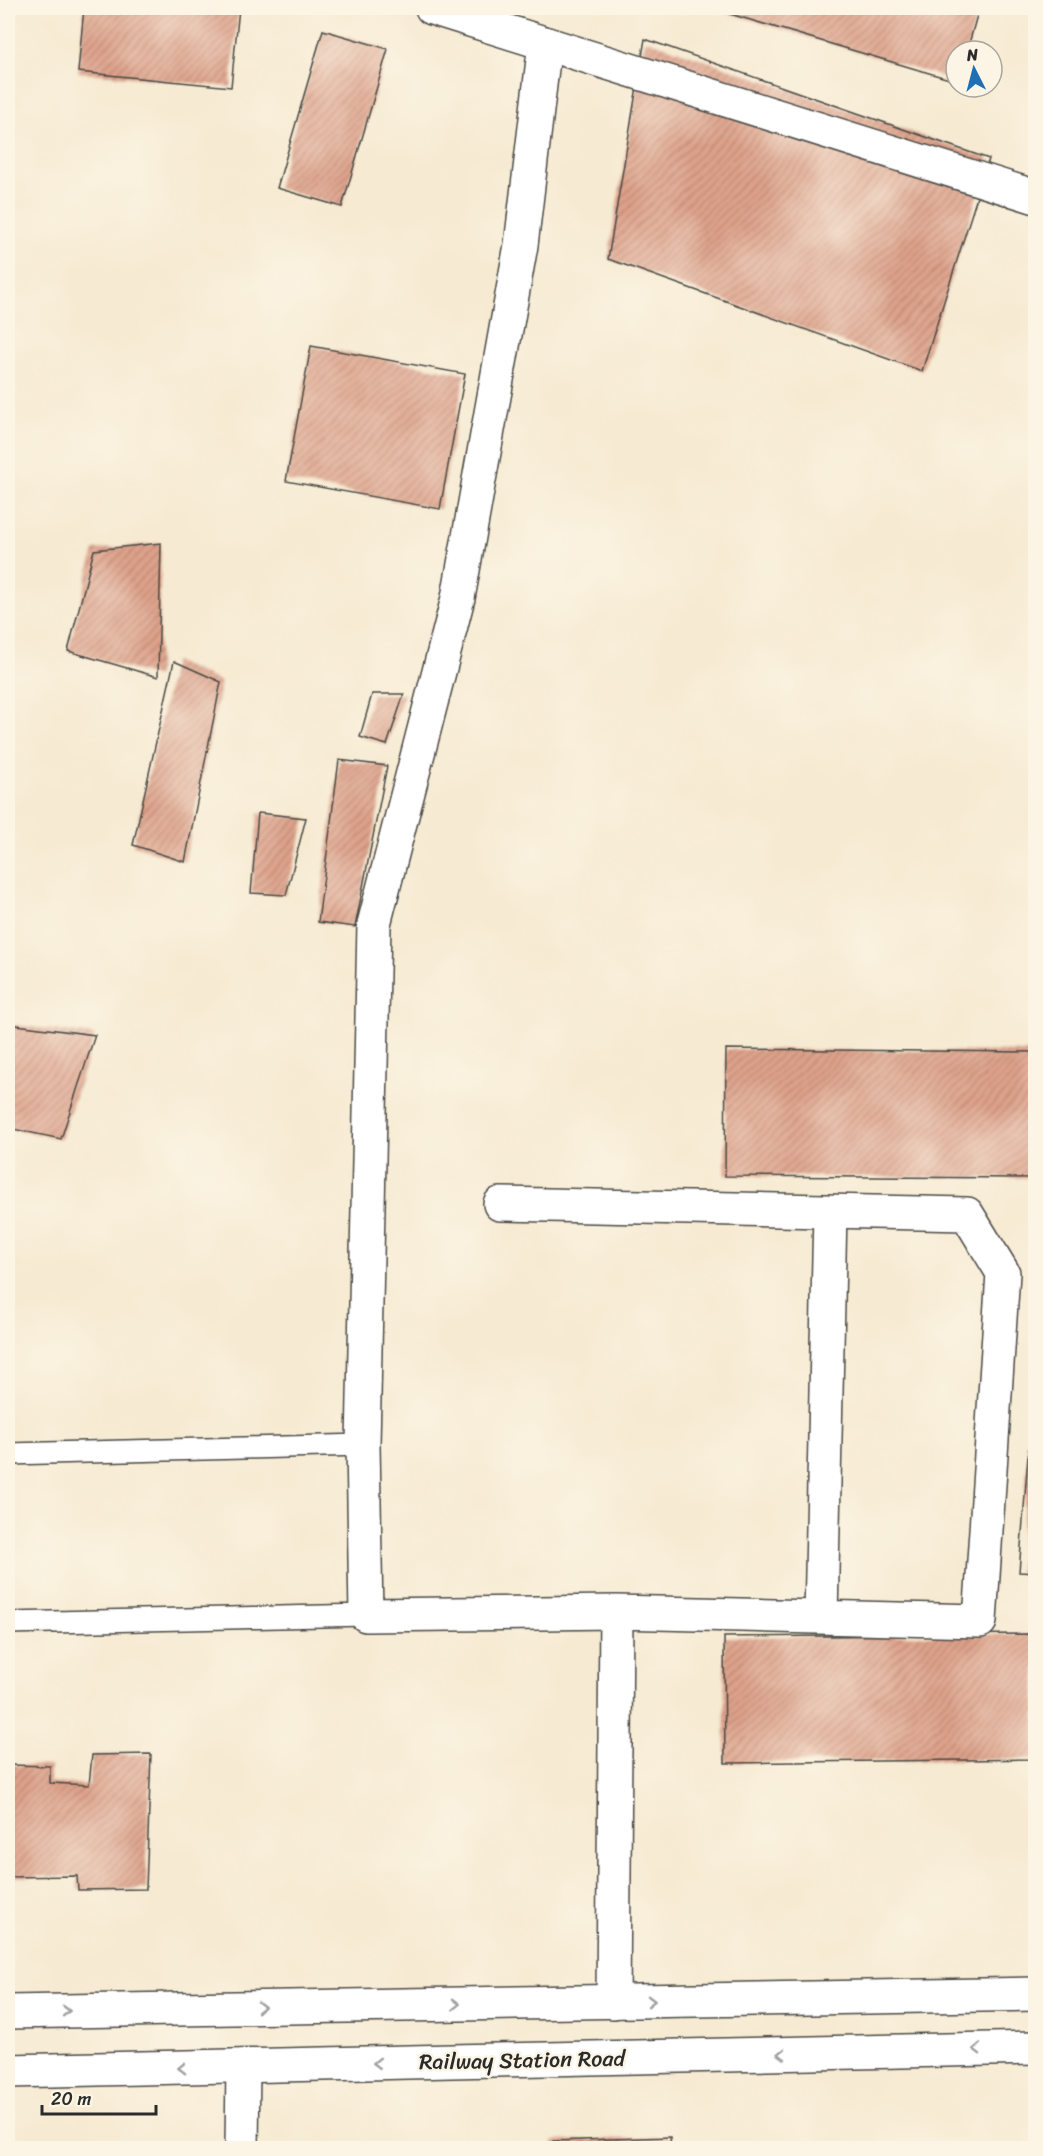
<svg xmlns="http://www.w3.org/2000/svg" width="1043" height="2156" font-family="Sriracha,sans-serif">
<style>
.building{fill:url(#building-hatch)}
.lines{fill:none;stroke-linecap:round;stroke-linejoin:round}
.service-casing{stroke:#494844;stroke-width:24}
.minor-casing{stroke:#494844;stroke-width:36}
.tertiary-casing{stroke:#494844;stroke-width:36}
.service{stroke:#fff;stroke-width:21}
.minor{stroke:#fff;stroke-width:33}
.tertiary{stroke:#fff;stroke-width:33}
.oneway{stroke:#a0a0a0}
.labels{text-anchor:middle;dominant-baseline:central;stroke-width:5;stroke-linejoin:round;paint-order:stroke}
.street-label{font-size:22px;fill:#2b2b2b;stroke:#fcf5e5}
</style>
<defs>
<pattern id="building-hatch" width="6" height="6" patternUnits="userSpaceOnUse" patternTransform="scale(1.5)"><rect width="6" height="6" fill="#dfa38b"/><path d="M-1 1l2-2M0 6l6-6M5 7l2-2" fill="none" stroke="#b58572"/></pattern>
</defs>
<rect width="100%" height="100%" fill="#fcf5e5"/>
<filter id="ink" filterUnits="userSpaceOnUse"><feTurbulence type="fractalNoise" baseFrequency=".0167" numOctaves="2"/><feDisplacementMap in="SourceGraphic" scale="12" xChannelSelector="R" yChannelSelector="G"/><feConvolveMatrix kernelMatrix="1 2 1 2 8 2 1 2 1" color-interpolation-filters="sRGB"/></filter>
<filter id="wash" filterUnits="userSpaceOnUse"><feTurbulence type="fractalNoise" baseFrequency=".008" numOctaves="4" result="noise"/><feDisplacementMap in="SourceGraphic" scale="24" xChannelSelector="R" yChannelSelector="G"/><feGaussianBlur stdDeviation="1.35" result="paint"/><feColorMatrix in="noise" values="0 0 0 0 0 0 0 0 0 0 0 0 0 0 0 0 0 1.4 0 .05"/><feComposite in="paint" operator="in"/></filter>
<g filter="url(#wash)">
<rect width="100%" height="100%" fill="#f6ead2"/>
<g id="blocks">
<!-- building -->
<path class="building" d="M 84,8 L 239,8 L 231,87 L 78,72 Z
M 710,8 L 979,8 L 967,51 L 956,51 L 956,81 Z
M 323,30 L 388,49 L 342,207 L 277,188 Z
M 645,39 L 989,159 L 922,371 L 608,259 Z
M 311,346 L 465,374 L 440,509 L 286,481 Z
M 161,543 L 158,677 L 68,651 L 94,550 Z
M 174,661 L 221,682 L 185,862 L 133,845 Z
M 372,694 L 404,694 L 387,745 L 360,737 Z
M 339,760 L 387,766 L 355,927 L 318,922 Z
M 258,813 L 306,818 L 286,895 L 251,893 Z
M 8,1024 L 95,1035 L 61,1139 L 8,1128 Z
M 726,1049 L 1036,1052 L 1036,1178 L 725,1176 Z
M 1034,1379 L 1036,1379 L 1036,1573 L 1019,1572 Z
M 1036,1634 L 1036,1759 L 725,1763 L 724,1637 Z
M 151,1754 L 146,1889 L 78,1890 L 77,1876 L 8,1877 L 8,1765 L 50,1766 L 50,1783 L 89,1785 L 92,1755 Z
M 670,2137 L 671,2148 L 553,2148 L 553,2141 Z"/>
</g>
</g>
<g filter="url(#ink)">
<use href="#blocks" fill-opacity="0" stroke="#494844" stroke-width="1.5"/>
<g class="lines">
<defs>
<path id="service" d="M 8,1454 L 363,1445
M 8,1623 L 366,1615"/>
<path id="minor" d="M 432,8 L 1036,197
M 500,1204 L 967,1214 L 1003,1273 L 980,1621 L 616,1612 L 366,1615 L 363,1445 L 374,924 L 458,598 L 521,245 L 545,43
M 821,1617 L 830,1212
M 613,2002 L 616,1612
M 242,2148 L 243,2066"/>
<path id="tertiary" d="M 8,2012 L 1036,1994
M 8,2071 L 1036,2048"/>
</defs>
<!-- service casing -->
<use href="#service" class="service-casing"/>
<!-- minor casing -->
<use href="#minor" class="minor-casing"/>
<!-- tertiary casing -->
<use href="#tertiary" class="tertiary-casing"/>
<!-- service -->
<use href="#service" class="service"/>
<!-- minor -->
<use href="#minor" class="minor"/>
<!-- tertiary -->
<use href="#tertiary" class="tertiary"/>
</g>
<!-- one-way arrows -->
<defs><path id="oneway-chevron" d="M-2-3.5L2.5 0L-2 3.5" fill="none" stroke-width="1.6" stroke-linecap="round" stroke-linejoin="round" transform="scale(1.5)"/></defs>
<g class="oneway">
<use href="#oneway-chevron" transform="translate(651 2001) rotate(-1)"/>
<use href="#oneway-chevron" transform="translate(456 2004) rotate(-1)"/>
<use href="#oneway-chevron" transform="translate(261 2007) rotate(-1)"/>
<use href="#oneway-chevron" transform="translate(66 2011) rotate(-1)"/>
<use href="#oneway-chevron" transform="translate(977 2049) rotate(179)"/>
<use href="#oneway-chevron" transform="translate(782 2054) rotate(179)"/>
<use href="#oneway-chevron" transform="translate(377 2063) rotate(179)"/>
<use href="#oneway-chevron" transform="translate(182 2068) rotate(179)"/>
</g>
</g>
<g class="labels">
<!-- street labels -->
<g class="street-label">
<text transform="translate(522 2060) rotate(-1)">Railway Station Road</text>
</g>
</g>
<!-- margin -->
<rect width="1043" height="2156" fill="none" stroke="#fcf5e5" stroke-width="30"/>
<!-- north arrow -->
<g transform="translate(974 69) rotate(354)"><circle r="28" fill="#fcf5e5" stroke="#a8a49b" stroke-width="1.5"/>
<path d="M0-4.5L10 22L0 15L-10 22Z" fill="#1f6fb2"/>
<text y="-9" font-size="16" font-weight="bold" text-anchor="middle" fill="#2b2b2b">N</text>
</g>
<!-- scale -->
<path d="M42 2105v9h114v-9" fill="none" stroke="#2b2b2b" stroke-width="3"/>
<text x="51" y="2105" font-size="18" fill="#2b2b2b" stroke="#fcf5e5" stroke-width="4.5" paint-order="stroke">20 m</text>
</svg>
